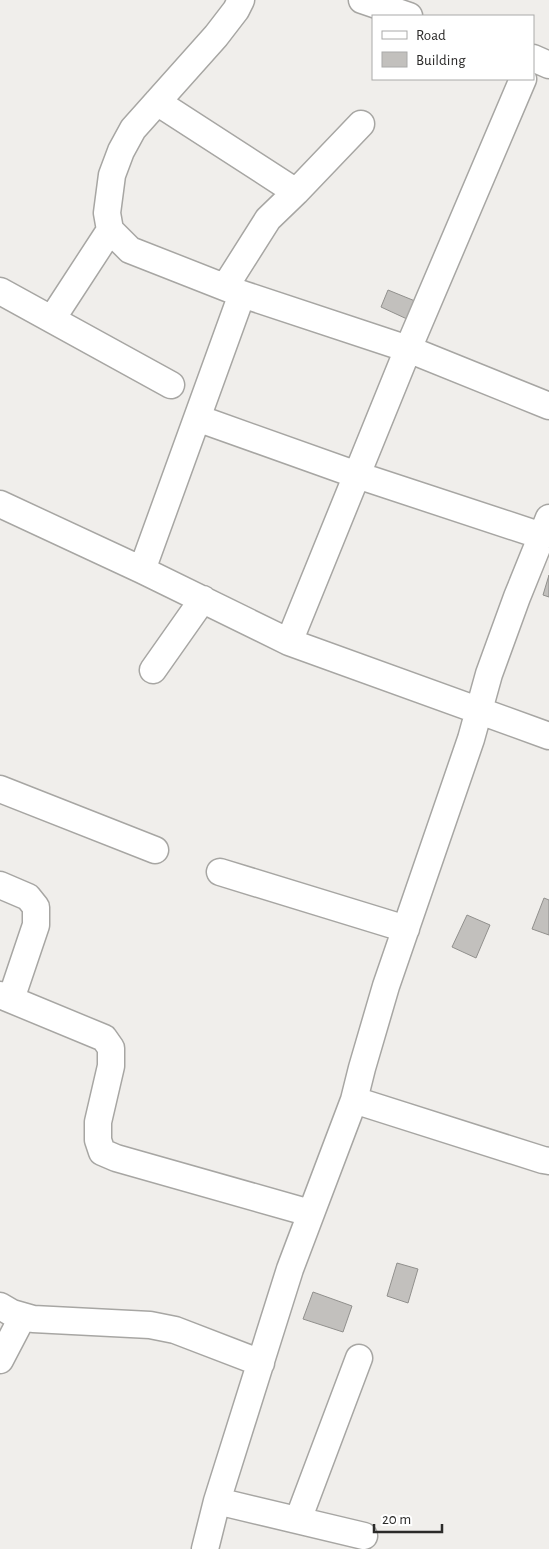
<svg xmlns="http://www.w3.org/2000/svg" width="549" height="1549" font-family="'Alegreya Sans',sans-serif">
<style>
.building{fill:#c2c0bd;stroke:#91908d}
.lines{fill:none;stroke-linecap:round;stroke-linejoin:round}
.minor-casing{stroke:#a7a6a3;stroke-width:29}
.minor{stroke:#fff;stroke-width:26}
</style>
<rect width="100%" height="100%" fill="#f0eeeb"/>
<!-- building -->
<path class="building" d="M 388,290 L 415,301 L 407,319 L 381,307 Z
M 549,575 L 549,597 L 543,595 Z
M 544,898 L 549,900 L 549,935 L 532,929 Z
M 467,915 L 490,925 L 476,958 L 452,947 Z
M 397,1263 L 418,1269 L 408,1303 L 387,1296 Z
M 313,1292 L 352,1306 L 343,1332 L 303,1319 Z"/>
<g class="lines">
<defs>
<path id="minor" d="M 241,0 L 236,10 L 216,36 L 133,129 L 121,151 L 112,175 L 107,213 L 110,230 L 130,250 L 242,294 L 408,349 L 549,406
M 362,0 L 409,16
M 533,58 L 549,65
M 157,102 L 296,192
M 225,287 L 268,219 L 296,192 L 361,124
M 0,291 L 171,385
M 52,319 L 110,230
M 197,418 L 357,475 L 542,536
M 0,504 L 142,570 L 289,642 L 549,736
M 142,570 L 242,294
M 289,642 L 408,349 L 523,79
M 153,670 L 203,599
M 0,789 L 155,850
M 220,872 L 406,929
M 0,885 L 28,897 L 36,907 L 36,925 L 11,999
M 0,995 L 104,1038 L 111,1048 L 111,1066 L 98,1122 L 98,1140 L 102,1152 L 116,1158 L 310,1213
M 354,1100 L 543,1160 L 549,1161
M 0,1306 L 12,1313 L 33,1319 L 150,1325 L 175,1330 L 261,1363
M 0,1360 L 23,1316
M 217,1501 L 364,1536
M 298,1520 L 359,1358
M 205,1549 L 217,1501 L 290,1269 L 354,1100 L 362,1068 L 386,986 L 471,739 L 489,674 L 517,597 L 549,518"/>
</defs>
<!-- minor casing -->
<use href="#minor" class="minor-casing"/>
<!-- minor -->
<use href="#minor" class="minor"/>
</g>
<!-- legend -->
<rect x="372" y="15" width="162" height="65" fill="#ffffff" stroke="#aaaaa9"/>
<rect x="382" y="31" width="25" height="8" fill="#ffffff" stroke="#aaaaa9"/>
<text x="416" y="40" font-size="15" fill="#2b2a29">Road</text>
<rect x="382" y="52" width="25" height="15" fill="#c2c0bd" stroke="#aaaaa9"/>
<text x="416" y="65" font-size="15" fill="#2b2a29">Building</text>
<!-- scale -->
<path d="M374 1524v8h68v-8" fill="none" stroke="#2b2a29" stroke-width="2.5"/>
<text x="382" y="1524" font-size="15" fill="#2b2a29" stroke="#ffffff" stroke-width="4" paint-order="stroke">20 m</text>
</svg>
